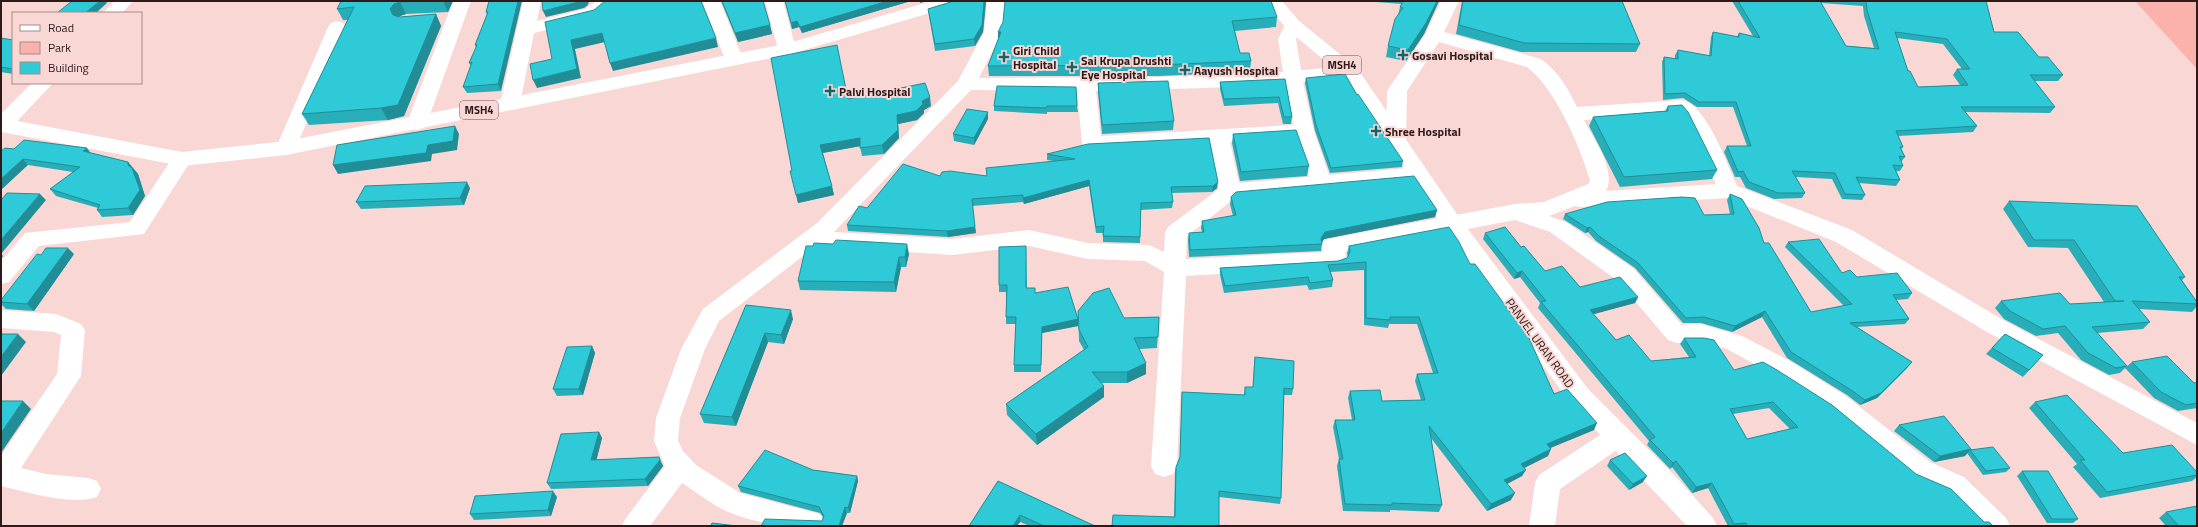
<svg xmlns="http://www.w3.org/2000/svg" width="2198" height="527" font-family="'Titillium Web',sans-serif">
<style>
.green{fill:#fbb1ac}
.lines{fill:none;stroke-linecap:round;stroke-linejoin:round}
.minor{fill:#fff;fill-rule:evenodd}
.major{fill:#fff;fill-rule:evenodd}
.wall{fill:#28aeb9;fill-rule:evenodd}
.shaded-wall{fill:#218d96}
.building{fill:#2fcad7;stroke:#218d96;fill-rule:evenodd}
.poi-dot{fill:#14636a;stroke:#f9d7d4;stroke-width:1.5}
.labels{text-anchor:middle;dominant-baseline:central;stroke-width:4;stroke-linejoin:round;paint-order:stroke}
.shield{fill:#f9d7d4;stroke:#6a5351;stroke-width:1}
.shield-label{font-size:11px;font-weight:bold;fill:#2d1a19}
.poi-label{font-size:12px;font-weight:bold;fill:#2d1a19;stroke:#f9d7d4;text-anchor:start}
.street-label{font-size:12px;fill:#2d1a19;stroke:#f9d7d4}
</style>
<rect width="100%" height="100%" fill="#f9d7d4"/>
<!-- green -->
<path class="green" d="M 2135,1 L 2197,1 L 2197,69 Z"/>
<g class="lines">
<!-- minor -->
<path class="minor" d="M 114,1 L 133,1 L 122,13 L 103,13 Z
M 453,1 L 471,1 L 427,123 L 424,128 L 417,130 L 410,128 L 407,123 Z
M 523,1 L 541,1 L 537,21 L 585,9 L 596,1 L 617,1 L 597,17 L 534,33 L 520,104 L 517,109 L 510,110 L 503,109 L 500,104 Z
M 702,1 L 720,1 L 743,59 L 741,63 L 734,65 L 727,63 L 725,59 Z
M 765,1 L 783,1 L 796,49 L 794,53 L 787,55 L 780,53 L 778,49 Z
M 987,1 L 1005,1 L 1002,32 L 979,78 L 1158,77 L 1283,72 L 1278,39 L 1287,21 L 1293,19 L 1299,21 L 1302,25 L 1296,39 L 1301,70 L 1350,66 L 1357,68 L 1359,72 L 1357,76 L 1350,78 L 1303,82 L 1314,131 L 1329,175 L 1419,167 L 1426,169 L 1429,174 L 1426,179 L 1419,181 L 1235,198 L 1187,236 L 1186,259 L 1323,252 L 1321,246 L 1324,240 L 1332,238 L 1515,204 L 1544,202 L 1588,184 L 1590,181 C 1581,148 1555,88 1527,67 L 1439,42 L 1407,91 L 1406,143 L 1403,148 L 1396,150 L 1389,148 L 1386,143 L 1387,91 L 1425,35 L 1441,1 L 1459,1 L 1444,32 L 1541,59 C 1558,71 1568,88 1577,107 L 1683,100 C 1707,106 1727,164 1737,186 L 1852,230 L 2003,320 L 2197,423 L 2197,445 L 1987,332 L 1836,242 L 1727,198 L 1580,207 L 1575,206 L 1549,216 L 1566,222 L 1634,269 L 1682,325 L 1701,324 L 1742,336 L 1790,361 L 1846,396 L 1930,462 L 1964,477 L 2006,518 L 2010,526 L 1979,526 L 1946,493 L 1912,478 L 1828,410 L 1774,375 L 1727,349 L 1701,342 L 1676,343 L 1668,340 L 1618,281 L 1550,232 L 1515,220 L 1345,252 L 1347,259 L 1344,265 L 1336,267 L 1186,276 L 1177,466 L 1173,474 L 1164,477 L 1155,474 L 1151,466 L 1164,272 L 1145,261 L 1088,259 L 1029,246 L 952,255 L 816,246 L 719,321 L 705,349 L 680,418 L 678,441 L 683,451 L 696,465 L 740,493 L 820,514 L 824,522 L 822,526 C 790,526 756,525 726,511 C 711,504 696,492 682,483 L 650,526 L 622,526 L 626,518 L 665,466 L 654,441 L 656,418 L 681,349 L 703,309 L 817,223 L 958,81 L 984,32 ZM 1285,84 L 1293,125 L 1101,136 L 1096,91 L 1206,88 ZM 971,90 L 1077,91 L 1082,143 L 1085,148 L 1092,150 L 1210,143 L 1219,189 L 1168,227 L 1165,233 L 1164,252 L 1149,245 L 1088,243 L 1029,230 L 952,239 L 834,232 ZM 1678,113 L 1688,125 L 1716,184 L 1606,191 C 1617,171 1593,138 1584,120 ZM 1296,138 L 1309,177 L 1239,183 L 1230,142 Z
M 337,21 L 343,23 L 346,27 L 296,148 L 293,153 L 286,155 L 279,153 L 276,148 L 328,27 L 331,23 Z
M 32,83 L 53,83 L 9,130 L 1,131 L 1,114 Z
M 182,152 L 189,154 L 192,159 L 144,234 L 39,246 L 9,282 L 1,284 L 1,261 L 25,233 L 130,222 L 175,154 Z
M 1,310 L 56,314 L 81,324 L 85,330 L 81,376 L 21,468 L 46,474 L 88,478 L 97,481 L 101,489 L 97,497 C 72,506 27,492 1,486 L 1,456 L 57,374 L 61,335 L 54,332 L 1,328 Z
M 1618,426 L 1627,429 L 1630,436 L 1627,443 L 1560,489 L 1555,526 L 1529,526 L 1535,483 L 1539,475 L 1609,429 Z"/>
<!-- major -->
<path class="major" d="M 932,1 L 960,1 L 957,5 L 787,55 L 286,155 L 182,166 L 1,132 L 1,118 L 182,152 L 286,141 L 785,44 Z
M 1263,1 L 1282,1 L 1299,21 L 1357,68 L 1461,220 L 1588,389 L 1677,478 L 1713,518 L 1717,526 L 1687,526 L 1570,403 L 1445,230 L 1343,76 L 1287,29 Z"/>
</g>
<!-- wall -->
<path class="wall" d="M 341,1 L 453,1 L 448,12 L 406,14 L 400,16 L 399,17 L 400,17 L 436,14 L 441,26 L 404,116 L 388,120 L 309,125 L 302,114 L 348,20 L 343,20 L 337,9 Z
M 489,1 L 501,91 L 467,93 L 463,87 L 471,66 L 469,63 L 476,48 L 475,45 L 487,15 L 486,12 Z
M 721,1 L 763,1 L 772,34 L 738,42 Z
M 785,1 L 911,1 L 802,33 L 799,27 L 792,29 Z
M 954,1 L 986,1 L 983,32 L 975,46 L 935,51 L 928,9 Z
M 1376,1 L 1439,1 L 1424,34 L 1406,61 L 1386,57 L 1388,46 L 1398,15 L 1400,7 L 1402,4 L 1376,2 Z
M 1462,1 L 1622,1 L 1640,44 L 1636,52 L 1521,52 L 1456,34 Z
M 1732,1 L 1986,1 L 1994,32 L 2039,57 L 2063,75 L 2058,81 L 2035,81 L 2055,107 L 2050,113 L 1965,112 L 1977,126 L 1973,132 L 1898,136 L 1903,147 L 1901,149 L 1905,157 L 1901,162 L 1903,166 L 1900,171 L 1896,171 L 1900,180 L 1896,186 L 1859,183 L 1865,195 L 1862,200 L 1842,199 L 1832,179 L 1796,177 L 1805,193 L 1802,198 L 1774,199 L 1746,188 L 1740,177 L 1735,177 L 1724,152 L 1727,146 L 1747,146 L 1733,107 L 1697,107 L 1683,98 L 1663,100 L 1662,62 L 1664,57 L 1675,59 L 1675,55 L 1678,50 L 1709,56 L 1711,37 L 1713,32 L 1737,37 L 1739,33 L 1753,36 ZM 1821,3 L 1863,6 L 1864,16 L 1874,48 L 1846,46 ZM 1897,38 L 1943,44 L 1962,69 L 1957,69 L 1953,75 L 1960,85 L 1918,87 L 1908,71 Z
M 1277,17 L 1276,27 L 1235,31 L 1240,53 L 1251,61 L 1250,72 L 1158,76 L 989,76 L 988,66 L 998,39 L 998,32 Z
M 1,38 L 13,40 L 13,74 L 1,72 Z
M 1306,78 L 1357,95 L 1403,161 L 1402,167 L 1330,173 L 1315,131 L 1305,83 Z
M 1285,79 L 1292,117 L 1291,124 L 1283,124 L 1278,103 L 1224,106 L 1220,89 L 1220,82 Z
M 1098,83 L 1174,121 L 1173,130 L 1102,134 L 1098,92 Z
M 848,99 L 931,106 L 924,110 L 924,113 L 917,120 L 898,124 L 899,138 L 884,154 L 862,156 L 860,146 L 823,153 L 834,195 L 798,203 L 792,171 Z
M 994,106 L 1077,106 L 1078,112 L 1047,112 L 1047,114 L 994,111 Z
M 1668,106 L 1717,170 L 1712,179 L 1620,187 L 1589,126 L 1593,117 L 1665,111 Z
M 988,119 L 974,145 L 954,141 L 953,134 Z
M 1233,134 L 1309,166 L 1307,176 L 1240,181 L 1232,143 Z
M 1209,138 L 1217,188 L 1212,192 L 1171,193 L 1173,202 L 1172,208 L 1141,210 L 1140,243 L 1103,242 L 1103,233 L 1096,233 L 1089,186 L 1024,204 L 1023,202 L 972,206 L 976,233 L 948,237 L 848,231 L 847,225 L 867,208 L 987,176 L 1054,161 L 1047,160 L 1047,154 Z
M 5,148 L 14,149 L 91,153 L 128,162 L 138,174 L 145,196 L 133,215 L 102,217 L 97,210 L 98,208 L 56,196 L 50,189 L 73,172 L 28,165 Z
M 470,188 L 464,205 L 361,209 L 356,202 Z
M 1730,194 L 1811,312 L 1844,306 L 1785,247 L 1788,242 L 1842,273 L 1912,293 L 1908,299 L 1896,300 L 1909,319 L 1905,324 L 1857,327 L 1912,362 L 1907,368 L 1877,398 L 1860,405 L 1847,395 L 1787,358 L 1762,317 L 1732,332 L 1701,323 L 1683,323 L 1635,268 L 1596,241 L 1588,232 L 1585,233 L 1563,219 L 1565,214 L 1704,215 L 1730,214 L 1727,200 Z
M 1231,197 L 1437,210 L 1435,217 L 1324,239 L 1322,242 L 1322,244 L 1321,251 L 1189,257 L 1188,240 L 1189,233 L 1202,232 L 1201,228 L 1202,221 L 1233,216 L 1230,204 Z
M 2009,201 L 2185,277 L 2182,280 L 2197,302 L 2197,306 L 2192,312 L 2139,309 L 2150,322 L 2143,329 L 2097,333 L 2127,366 L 2120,373 L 2109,375 L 2081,360 L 2058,333 L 2036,336 L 2004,319 L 1995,308 L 2001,301 L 2070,304 L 2104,302 L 2068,248 L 2028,247 L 2003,209 Z
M 1485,233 L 1521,247 L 1545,271 L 1580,287 L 1638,297 L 1635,303 L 1593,314 L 1616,340 L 1651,361 L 1689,357 L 1680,344 L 1684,338 L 1734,370 L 1916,474 L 1984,522 L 1993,526 L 1728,526 L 1708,488 L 1692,493 L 1672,467 L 1670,469 L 1647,445 L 1649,441 L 1538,308 L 1540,303 L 1520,277 L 1514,279 L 1483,239 ZM 1769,408 L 1790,429 L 1747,439 L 1733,414 Z
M 1026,246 L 1027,288 L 1035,293 L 1078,326 L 1042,333 L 1041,372 L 1014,372 L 1014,365 L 1016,324 L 1006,324 L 1006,292 L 999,292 L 999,285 Z
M 1349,246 L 1470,264 L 1554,394 L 1594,430 L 1550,448 L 1548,456 L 1524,468 L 1522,476 L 1507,484 L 1511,500 L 1487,511 L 1431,438 L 1442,505 L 1439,512 L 1390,510 L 1390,512 L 1343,511 L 1337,466 L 1339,459 L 1333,427 L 1335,420 L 1352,420 L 1348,398 L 1350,391 L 1382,401 L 1421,400 L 1415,381 L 1417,374 L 1433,373 L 1417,324 L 1389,324 L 1388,328 L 1364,325 L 1364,270 L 1330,272 L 1333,280 L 1332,287 L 1309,290 L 1307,285 L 1224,293 L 1220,275 L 1220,268 L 1338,261 L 1347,258 L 1348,257 L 1347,253 Z
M 74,254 L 34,311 L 6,309 L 1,304 L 1,300 Z
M 909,254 L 906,267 L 901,267 L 896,292 L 800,290 L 798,281 Z
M 746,305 L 793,319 L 784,344 L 768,342 L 736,426 L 704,423 L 700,414 Z
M 1078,311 L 1124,318 L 1159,317 L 1157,348 L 1139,349 L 1146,374 L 1127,383 L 1102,383 L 1104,397 L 1037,445 L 1007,415 L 1006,404 L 1084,350 L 1079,341 Z
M 2005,334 L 2043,355 L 2023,377 L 1986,354 Z
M 592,346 L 595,353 L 583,395 L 557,396 L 553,389 Z
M 1255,357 L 1293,389 L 1292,395 L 1284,395 L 1281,498 L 1280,504 L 1219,497 L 1174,517 L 1175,473 L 1176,467 L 1180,458 L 1182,392 L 1244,395 L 1245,387 L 1253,387 L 1254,364 Z
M 2132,362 L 2194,383 L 2197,382 L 2197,408 L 2178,411 L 2154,398 L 2125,368 Z
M 2035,402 L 2123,453 L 2197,472 L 2197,477 L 2192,481 L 2100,498 L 2073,467 L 2077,464 L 2029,408 Z
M 1899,425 L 1971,449 L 2010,468 L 2006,472 L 1983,475 L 1967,453 L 1965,456 L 1934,462 L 1894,431 Z
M 599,432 L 602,438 L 596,460 L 659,457 L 663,466 L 648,486 L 551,489 L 547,483 Z
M 1610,460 L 1643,482 L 1629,490 L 1607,466 Z
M 813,470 L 857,476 L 858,481 L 850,513 L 847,513 L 842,526 L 761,526 L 822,521 L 823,517 L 820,513 L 741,492 L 738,486 Z
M 2022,471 L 2078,519 L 2073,523 L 2047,523 L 2017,476 Z
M 998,481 L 1095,526 L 1030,526 L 1020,522 L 1017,526 L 969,526 Z
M 557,497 L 551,516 L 474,520 L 470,514 Z
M 2166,512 L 2197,526 L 2166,526 L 2159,518 Z"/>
<!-- shaded-wall -->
<path class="shaded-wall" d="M 100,1 L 106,1 L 107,3 L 96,13 L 85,13 Z
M 443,1 L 453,1 L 448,12 Z
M 518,1 L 522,1 L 501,91 L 498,84 Z
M 582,1 L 589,1 L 588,5 L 584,8 L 546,17 L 543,11 Z
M 888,1 L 911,1 L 802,33 L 800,27 Z
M 920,1 L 927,1 L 920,3 Z
M 984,1 L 986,1 L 983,32 L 975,46 L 974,39 Z
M 1437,1 L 1439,1 L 1424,34 L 1406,61 L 1408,50 Z
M 400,2 L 406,14 L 400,16 L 396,20 L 390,9 L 394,4 Z
M 436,14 L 441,26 L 404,116 L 388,120 L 381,108 Z
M 797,21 L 799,27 L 792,29 L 791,23 Z
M 770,25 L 772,34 L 738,42 L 735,33 Z
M 998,32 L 1001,32 L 998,43 Z
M 602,33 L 605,42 L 575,49 L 581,78 L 537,88 L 533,80 L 571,40 Z
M 716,38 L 718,47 L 613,71 L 610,63 Z
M 930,97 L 931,106 L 924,110 L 924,113 L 917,120 L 898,124 L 899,138 L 884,154 L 882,145 L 897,115 Z
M 988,112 L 988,119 L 974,145 L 974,138 Z
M 455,126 L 459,134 L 457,150 L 432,154 L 431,161 L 338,174 L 333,165 L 428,145 Z
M 860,138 L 861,146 L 822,153 L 820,145 Z
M 87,148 L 92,155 L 83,151 Z
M 23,159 L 28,165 L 1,190 L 1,179 Z
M 128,162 L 138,174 L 145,196 L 133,215 L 128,208 Z
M 1089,180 L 1089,186 L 1024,204 L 1023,198 Z
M 467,182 L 470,188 L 464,205 L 460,198 Z
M 1218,182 L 1217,188 L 1212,192 L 1213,186 Z
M 832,186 L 834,195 L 798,203 L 796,195 Z
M 40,194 L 46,200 L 1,254 L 1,240 Z
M 1437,210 L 1435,217 L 1324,239 L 1321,244 L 1321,238 L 1325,232 Z
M 975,227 L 976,233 L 948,237 L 947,231 Z
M 1590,227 L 1588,232 L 1585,233 L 1587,228 Z
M 907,244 L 909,254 L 906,267 L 905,257 Z
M 68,248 L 74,254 L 34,311 L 27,304 Z
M 1,254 L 3,256 L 1,259 Z
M 899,257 L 901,267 L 896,292 L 894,282 Z
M 1522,271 L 1520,277 L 1514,279 L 1517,273 Z
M 1638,297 L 1635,303 L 1587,316 L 1590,310 Z
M 791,310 L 793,319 L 784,344 L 781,335 Z
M 1765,311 L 1762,317 L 1732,332 L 1735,326 Z
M 1078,319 L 1078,326 L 1042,333 L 1041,372 L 1042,327 Z
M 765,333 L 768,342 L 736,426 L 732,417 Z
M 18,334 L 26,342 L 1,376 L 1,357 Z
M 592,346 L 595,353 L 583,395 L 579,389 Z
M 1912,362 L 1907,368 L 1877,398 L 1860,405 L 1865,400 Z
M 1146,363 L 1146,374 L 1127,383 L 1127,372 Z
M 1104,386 L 1104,397 L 1037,445 L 1036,434 Z
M 23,401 L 31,409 L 1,453 L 1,433 Z
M 1597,423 L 1594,430 L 1543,451 L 1547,444 Z
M 599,432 L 602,438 L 595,466 L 591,460 Z
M 1551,449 L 1548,456 L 1518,471 L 1521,464 Z
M 1971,449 L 1965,456 L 1934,462 L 1940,456 Z
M 660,460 L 663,466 L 648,486 L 645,479 Z
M 1676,461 L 1672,467 L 1670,469 L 1673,463 Z
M 1526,470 L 1522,476 L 1501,487 L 1504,480 Z
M 857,476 L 858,481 L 850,513 L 848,508 Z
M 1647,476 L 1643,482 L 1629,490 L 1633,484 Z
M 1712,483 L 1708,488 L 1692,493 L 1696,487 Z
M 553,491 L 557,497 L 551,516 L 548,510 Z
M 1515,493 L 1511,500 L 1487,511 L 1491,504 Z
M 845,507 L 847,513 L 842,526 L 839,526 Z
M 1020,515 L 1020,522 L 1017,526 L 1013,526 Z"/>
<!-- building -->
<path class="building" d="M 72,1 L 100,1 L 85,13 L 81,12 L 80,13 L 57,13 Z
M 341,1 L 426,1 L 400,2 L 394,4 L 390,9 L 393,15 L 400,17 L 436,14 L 398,105 L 381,108 L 302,114 L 354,7 L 337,9 Z
M 489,1 L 518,1 L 498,84 L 463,87 L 472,62 L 469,63 L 477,45 L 475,45 L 488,12 L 486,12 Z
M 542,1 L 582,1 L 543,11 Z
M 605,1 L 701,1 L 716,38 L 610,63 L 602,33 L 571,40 L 577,69 L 533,80 L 530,64 L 552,59 L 545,22 L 594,10 Z
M 722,1 L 763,1 L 770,25 L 735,33 Z
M 785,1 L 888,1 L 800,27 L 797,21 L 791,23 Z
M 954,1 L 984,1 L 982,25 L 974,39 L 935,44 L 928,9 Z
M 1005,1 L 1271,1 L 1277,17 L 1232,21 L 1240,53 L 1249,53 L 1251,61 L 1158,65 L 988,66 L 1001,32 L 998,32 L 1003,22 Z
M 1403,1 L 1437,1 L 1426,23 L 1408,50 L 1388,46 L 1395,19 L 1403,8 L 1400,7 Z
M 1463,1 L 1622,1 L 1640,44 L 1524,43 L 1459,25 Z
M 1738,1 L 1820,1 L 1846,46 L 1879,49 L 1867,10 L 1866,1 L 1986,1 L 1994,32 L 2018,32 L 2039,57 L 2048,57 L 2063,75 L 2030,75 L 2055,107 L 1961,107 L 1977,126 L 1896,131 L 1903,147 L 1900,147 L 1905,157 L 1899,156 L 1903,166 L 1893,165 L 1900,180 L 1856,177 L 1865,195 L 1845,194 L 1835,173 L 1792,171 L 1805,193 L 1778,193 L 1749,182 L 1743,171 L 1738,172 L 1727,146 L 1751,146 L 1736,102 L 1699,102 L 1685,93 L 1665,94 L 1664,57 L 1678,59 L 1678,50 L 1711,56 L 1713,32 L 1739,37 L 1739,33 L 1760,38 ZM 1895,32 L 1947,39 L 1970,69 L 1957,69 L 1968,85 L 1918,87 L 1910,71 L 1908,71 Z
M 1,38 L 13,40 L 13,69 L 1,67 Z
M 837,45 L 848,99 L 925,83 L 930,97 L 922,101 L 923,104 L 916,111 L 897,115 L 898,130 L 882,145 L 860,148 L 860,138 L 820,145 L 832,186 L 796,195 L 790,171 L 792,171 L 771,58 Z
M 1345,74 L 1357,95 L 1358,94 L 1403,161 L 1331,168 L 1316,125 L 1306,78 Z
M 1285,79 L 1292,117 L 1284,117 L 1279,97 L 1224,99 L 1220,82 Z
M 1168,81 L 1174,121 L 1102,125 L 1098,83 Z
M 997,86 L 1076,87 L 1077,106 L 1047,106 L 1046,108 L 994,106 Z
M 1682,105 L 1688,112 L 1717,170 L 1624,177 L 1593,117 L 1668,111 L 1668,106 Z
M 967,109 L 988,112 L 974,138 L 953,134 Z
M 455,126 L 453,141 L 428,145 L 426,153 L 333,165 L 337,145 Z
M 1296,130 L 1309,166 L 1241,172 L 1233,134 Z
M 1209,138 L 1218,182 L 1213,186 L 1171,187 L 1173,202 L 1141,203 L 1140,237 L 1103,236 L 1104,226 L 1096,227 L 1089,180 L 1023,198 L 1023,195 L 972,199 L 975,227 L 947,231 L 847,225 L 859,206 L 867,208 L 903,164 L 940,176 L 942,172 L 950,171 L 987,176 L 986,168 L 1075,159 L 1047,154 L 1088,144 Z
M 24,140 L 87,148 L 83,151 L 128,162 L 128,165 L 132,168 L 140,190 L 128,208 L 97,210 L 100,205 L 50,189 L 80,167 L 23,159 L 1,179 L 1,151 L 5,148 L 14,149 Z
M 1414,176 L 1437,210 L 1325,232 L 1321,238 L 1322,244 L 1190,250 L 1189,233 L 1204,232 L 1202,221 L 1236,215 L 1231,197 L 1236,192 Z
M 467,182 L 460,198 L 356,202 L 365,186 Z
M 7,193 L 40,194 L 1,240 L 1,200 Z
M 1730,194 L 1742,199 L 1759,228 L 1764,243 L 1769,243 L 1811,312 L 1852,304 L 1788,242 L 1819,239 L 1842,273 L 1850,270 L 1857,277 L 1897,273 L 1912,293 L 1893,295 L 1909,319 L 1850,323 L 1912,362 L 1881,393 L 1865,400 L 1851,390 L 1791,352 L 1765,311 L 1735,326 L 1704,317 L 1686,318 L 1638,263 L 1599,236 L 1590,227 L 1587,228 L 1565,214 L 1607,202 L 1682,197 L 1695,198 L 1704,215 L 1734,214 Z
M 2009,201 L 2137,206 L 2185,277 L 2179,277 L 2197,302 L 2197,304 L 2132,301 L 2150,322 L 2092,327 L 2127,366 L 2116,368 L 2088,353 L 2065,326 L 2043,329 L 2010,311 L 2001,301 L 2060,293 L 2070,304 L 2124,301 L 2115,301 L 2074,240 L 2034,240 Z
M 1449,227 L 1459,242 L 1470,264 L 1475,264 L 1529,338 L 1554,394 L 1567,389 L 1597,423 L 1547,444 L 1551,449 L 1521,464 L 1526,470 L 1504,480 L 1515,493 L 1491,504 L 1429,426 L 1442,505 L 1392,503 L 1392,505 L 1345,504 L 1339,459 L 1343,459 L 1335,420 L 1355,420 L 1350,391 L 1380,390 L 1382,401 L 1425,400 L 1417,374 L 1438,373 L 1419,317 L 1390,317 L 1390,320 L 1366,318 L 1366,262 L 1328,265 L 1333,280 L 1310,283 L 1308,277 L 1225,286 L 1220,268 L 1338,261 L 1347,258 L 1350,252 L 1349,246 Z
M 1505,227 L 1521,247 L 1524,246 L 1545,271 L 1562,266 L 1580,287 L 1620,277 L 1638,297 L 1590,310 L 1616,340 L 1629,335 L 1651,361 L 1696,357 L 1684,338 L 1704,338 L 1714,340 L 1734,370 L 1763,362 L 1777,370 L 1832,405 L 1916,474 L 1951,489 L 1984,522 L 1989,522 L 1993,526 L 1747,526 L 1746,523 L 1734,524 L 1712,483 L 1696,487 L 1676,461 L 1673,463 L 1650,440 L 1655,437 L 1541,302 L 1546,301 L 1522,271 L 1517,273 L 1485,233 ZM 1773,402 L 1798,427 L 1747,439 L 1730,409 Z
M 836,240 L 907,244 L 905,257 L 899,257 L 894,282 L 798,281 L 806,246 L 813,246 L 814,243 L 833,244 Z
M 1026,246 L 1026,288 L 1035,288 L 1035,293 L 1068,287 L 1078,319 L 1042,327 L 1041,365 L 1014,365 L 1016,317 L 1006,317 L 1007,285 L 999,285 L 999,247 Z
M 46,248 L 68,248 L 27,304 L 1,302 L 1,300 L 37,254 L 41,255 Z
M 1109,288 L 1124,318 L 1159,317 L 1158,337 L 1134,338 L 1146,363 L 1127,372 L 1092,372 L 1104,386 L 1036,434 L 1006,404 L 1088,347 L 1079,330 L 1078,311 L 1093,293 Z
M 746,305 L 791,310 L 781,335 L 765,333 L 732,417 L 700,414 Z
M 1,334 L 18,334 L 1,357 Z
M 2005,334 L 2043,355 L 2029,370 L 1992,348 Z
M 592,346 L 579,389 L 553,389 L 567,347 Z
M 2167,356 L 2194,383 L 2197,382 L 2197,403 L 2186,405 L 2161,392 L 2132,362 Z
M 1255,357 L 1294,361 L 1293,389 L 1284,388 L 1281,498 L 1219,491 L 1219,526 L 1112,526 L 1113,515 L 1175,517 L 1176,467 L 1180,457 L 1182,392 L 1245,395 L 1245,387 L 1253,387 Z
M 2067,395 L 2123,453 L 2172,445 L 2197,472 L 2197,475 L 2107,492 L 2080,460 L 2085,460 L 2035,402 Z
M 1,401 L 23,401 L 1,433 Z
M 1944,416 L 1971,449 L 1940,456 L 1899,425 Z
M 599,432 L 591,460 L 659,457 L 660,460 L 645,479 L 547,483 L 561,434 Z
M 1993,447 L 2010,468 L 1986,471 L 1970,450 Z
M 765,450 L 813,470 L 857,476 L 848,508 L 845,507 L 839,526 L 761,526 L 765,519 L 822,521 L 824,516 L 819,507 L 738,486 Z
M 1625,453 L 1647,476 L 1633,484 L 1610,460 Z
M 2022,471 L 2048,471 L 2078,519 L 2052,519 Z
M 998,481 L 1095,526 L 1044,526 L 1020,515 L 1013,526 L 969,526 Z
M 553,491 L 548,510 L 470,514 L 475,496 Z
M 2197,506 L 2197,526 L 2179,526 L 2166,512 Z
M 712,523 L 737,526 L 711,526 Z"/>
<!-- markers -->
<g class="poi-dot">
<path d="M1401 49h4v4h4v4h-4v4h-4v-4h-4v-4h4z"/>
<path d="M1002 51h4v4h4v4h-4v4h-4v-4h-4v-4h4z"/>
<path d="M1070 61h4v4h4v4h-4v4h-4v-4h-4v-4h4z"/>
<path d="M1183 64h4v4h4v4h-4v4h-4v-4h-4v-4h4z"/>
<path d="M828 85h4v4h4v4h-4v4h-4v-4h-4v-4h4z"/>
<path d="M1374 125h4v4h4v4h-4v4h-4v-4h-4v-4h4z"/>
</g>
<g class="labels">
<!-- shield labels -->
<g class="shield">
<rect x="1323" y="56" width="38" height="18" rx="3"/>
<rect x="460" y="101" width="38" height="18" rx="3"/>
</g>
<g class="shield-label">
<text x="1342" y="65">MSH4</text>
<text x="479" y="110">MSH4</text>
</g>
<!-- poi labels -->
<g class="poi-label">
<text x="1013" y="50">Giri Child<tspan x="1013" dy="14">Hospital</tspan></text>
<text x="1412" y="55">Gosavi Hospital</text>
<text x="1081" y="60">Sai Krupa Drushti<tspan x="1081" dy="14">Eye Hospital</tspan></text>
<text x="1194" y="70">Aayush Hospital</text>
<text x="839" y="91">Palvi Hospital</text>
<text x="1385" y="131">Shree Hospital</text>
</g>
<!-- street labels -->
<g class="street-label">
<text transform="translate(1540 343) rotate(54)">PANVEL URAN ROAD</text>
</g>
</g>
<!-- border -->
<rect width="2198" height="527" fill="none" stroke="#2d1a19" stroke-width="4"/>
<!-- legend -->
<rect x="12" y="12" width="130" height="72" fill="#f9d7d4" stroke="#a78b89"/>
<rect x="20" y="25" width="20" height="6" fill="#ffffff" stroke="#a78b89"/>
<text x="48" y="32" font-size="12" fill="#2d1a19">Road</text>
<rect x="20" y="42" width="20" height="12" fill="#fbb1ac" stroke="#a78b89"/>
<text x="48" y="52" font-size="12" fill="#2d1a19">Park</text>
<rect x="20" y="62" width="20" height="12" fill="#2fcad7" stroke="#a78b89"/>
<text x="48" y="72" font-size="12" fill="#2d1a19">Building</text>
</svg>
